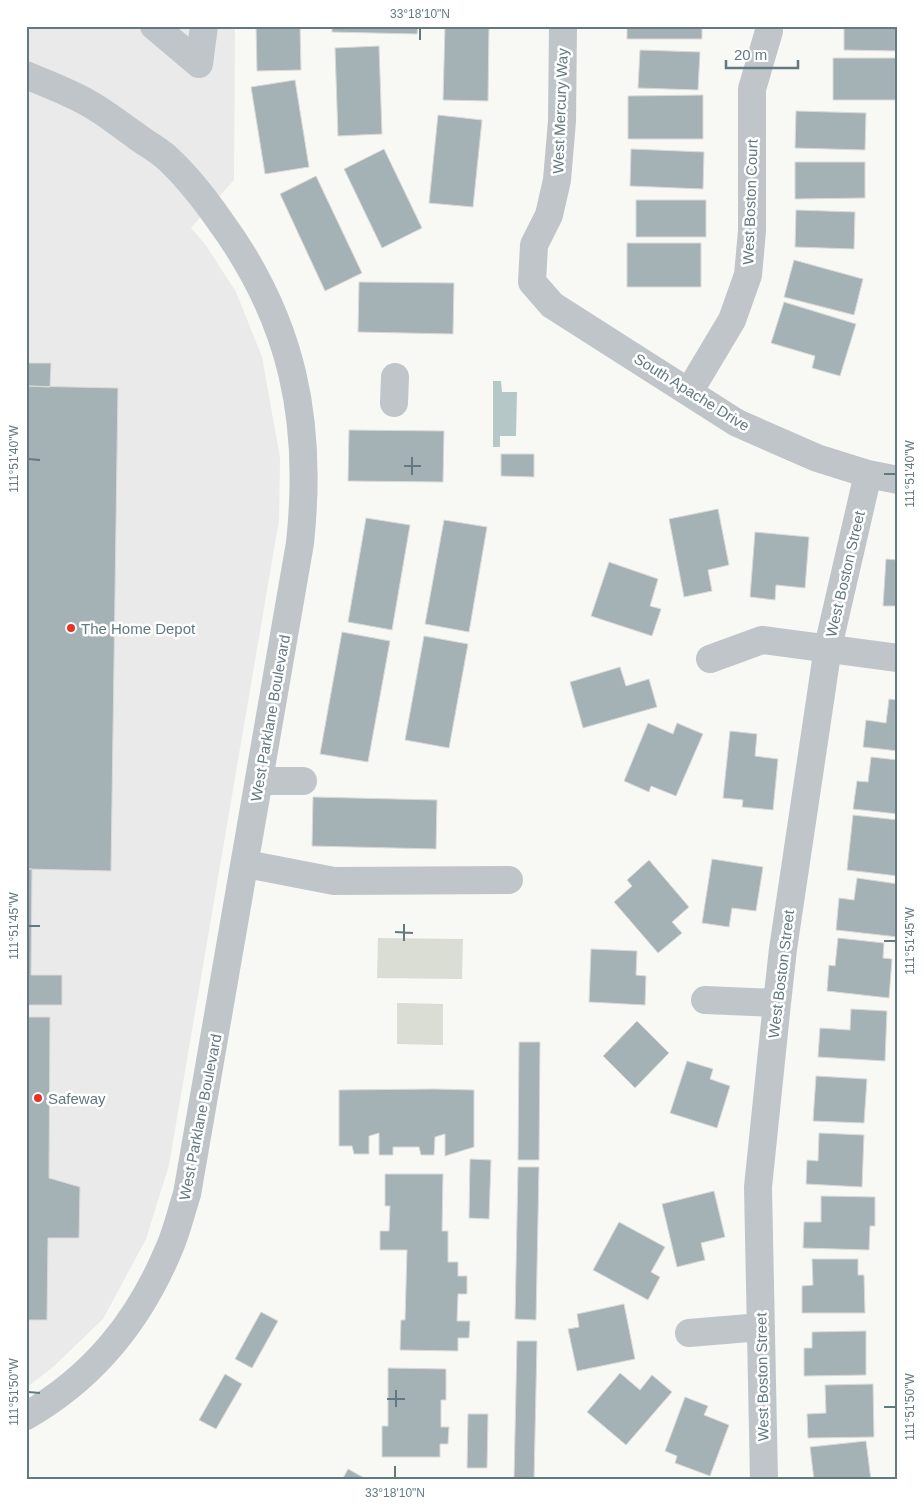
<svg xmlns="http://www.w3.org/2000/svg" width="924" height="1506" font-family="Arial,sans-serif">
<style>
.built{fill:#e9eae9}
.green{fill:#d9ddd4}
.water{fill:#b6c7c8}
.building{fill:#a5b2b5;stroke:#dadad8}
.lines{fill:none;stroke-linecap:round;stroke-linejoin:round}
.minor{stroke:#bfc5c8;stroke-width:28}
.ticks{fill:none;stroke:#627981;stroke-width:2}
.poi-dot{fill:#e73326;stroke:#fff;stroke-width:2}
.labels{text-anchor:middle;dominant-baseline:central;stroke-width:5;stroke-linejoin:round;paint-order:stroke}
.street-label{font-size:15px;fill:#627981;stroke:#fff}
.poi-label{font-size:15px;fill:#627981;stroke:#fff;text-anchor:start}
.neatline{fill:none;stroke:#627981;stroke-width:2}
.ticks-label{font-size:12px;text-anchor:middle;fill:#627981}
</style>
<rect width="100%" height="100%" fill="#f8f8f5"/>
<!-- built -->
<path class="built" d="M 26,26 L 235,26 L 234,180 L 191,228 L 205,244 L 236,292 L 262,357 L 280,458 L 279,520 L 169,1165 L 146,1239 L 103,1319 L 53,1367 L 26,1388 Z"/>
<!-- green -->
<path class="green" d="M 378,938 L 463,939 L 462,979 L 377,978 Z
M 397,1003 L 443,1004 L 443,1045 L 397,1044 Z"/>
<!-- water -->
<path class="water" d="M 493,381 L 501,381 L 502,392 L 517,392 L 516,436 L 500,436 L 500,447 L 493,447 Z"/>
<!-- building -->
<path class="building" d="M 256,26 L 300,26 L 301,70 L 257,71 Z
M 332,26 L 418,26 L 417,34 L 332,32 Z
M 445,26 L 489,26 L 488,101 L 443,100 Z
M 627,26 L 702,26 L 702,39 L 627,39 Z
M 844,26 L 898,26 L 898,51 L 844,50 Z
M 379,46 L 382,134 L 338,136 L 335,48 Z
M 640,50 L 700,52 L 698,90 L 638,88 Z
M 833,58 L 898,58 L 898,100 L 833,100 Z
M 295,80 L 309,167 L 265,174 L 251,87 Z
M 703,95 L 703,139 L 628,139 L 628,96 Z
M 796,111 L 866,113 L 865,150 L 795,148 Z
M 438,115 L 482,120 L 473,207 L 429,203 Z
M 384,149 L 422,228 L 382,248 L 344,169 Z
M 631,149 L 704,152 L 703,189 L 630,186 Z
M 795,162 L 865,162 L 865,198 L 795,199 Z
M 316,176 L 362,273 L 325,291 L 280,194 Z
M 636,200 L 706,200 L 706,237 L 636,237 Z
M 796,210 L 855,212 L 854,249 L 795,247 Z
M 627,243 L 701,243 L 701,287 L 627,287 Z
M 794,260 L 863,279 L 854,315 L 784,297 Z
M 359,282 L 454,283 L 453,334 L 358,332 Z
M 784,302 L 856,324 L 840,376 L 812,368 L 815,356 L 771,343 Z
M 26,363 L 51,363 L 50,387 L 26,386 Z
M 26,386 L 118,388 L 111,871 L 26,869 Z
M 349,430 L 444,431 L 443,482 L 348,481 Z
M 501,454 L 534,454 L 534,477 L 501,476 Z
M 718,509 L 729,565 L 708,570 L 712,591 L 684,597 L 669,519 Z
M 366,518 L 410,525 L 392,630 L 348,622 Z
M 444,520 L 487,527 L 469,632 L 425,624 Z
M 755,532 L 809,537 L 805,588 L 776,585 L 775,600 L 750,597 Z
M 886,559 L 898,560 L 898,606 L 883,606 Z
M 609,562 L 658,579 L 650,606 L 661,609 L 652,636 L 591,616 Z
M 342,632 L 390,641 L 368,762 L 320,754 Z
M 424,636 L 468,644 L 449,748 L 405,740 Z
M 620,667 L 626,686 L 649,679 L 657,707 L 583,728 L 570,682 Z
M 889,699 L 898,700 L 898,751 L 863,747 L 866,720 L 886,723 Z
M 648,723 L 673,734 L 677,723 L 703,734 L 676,796 L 651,786 L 649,792 L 624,781 Z
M 730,731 L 757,734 L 755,756 L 778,759 L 773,810 L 742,807 L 743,800 L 723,798 Z
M 871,757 L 898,760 L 898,814 L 853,809 L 857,781 L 868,782 Z
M 313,797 L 437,800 L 436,849 L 312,846 Z
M 853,815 L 898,820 L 898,876 L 847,870 Z
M 712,859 L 763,867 L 756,911 L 732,908 L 729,927 L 702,923 Z
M 649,860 L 689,907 L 672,922 L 682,933 L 658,953 L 614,902 L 632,886 L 627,880 Z
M 26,869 L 32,869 L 31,975 L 62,975 L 62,1005 L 26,1005 Z
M 857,878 L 898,884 L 898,937 L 836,930 L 839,898 L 854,900 Z
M 838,938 L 884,943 L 883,958 L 892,959 L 889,998 L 827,991 L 829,965 L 835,966 Z
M 591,949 L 637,951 L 636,975 L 646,976 L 645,1005 L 589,1002 Z
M 851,1009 L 887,1011 L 885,1061 L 818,1057 L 820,1028 L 850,1030 Z
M 26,1017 L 50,1017 L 49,1178 L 80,1187 L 79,1238 L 48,1238 L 47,1320 L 26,1320 Z
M 637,1021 L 669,1053 L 635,1088 L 603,1056 Z
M 519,1042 L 540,1042 L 539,1160 L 518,1160 Z
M 687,1061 L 713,1069 L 710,1079 L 730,1086 L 717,1128 L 670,1113 Z
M 816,1076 L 867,1079 L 864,1123 L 813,1121 Z
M 435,1089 L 474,1090 L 474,1147 L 445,1156 L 445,1134 L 435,1137 L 434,1155 L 421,1155 L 419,1147 L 393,1147 L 393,1155 L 379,1155 L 379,1133 L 369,1136 L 369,1154 L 354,1154 L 352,1146 L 339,1146 L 339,1090 Z
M 819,1133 L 864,1135 L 862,1187 L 806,1184 L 807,1160 L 818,1161 Z
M 470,1159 L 491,1160 L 489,1219 L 469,1218 Z
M 518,1167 L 539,1167 L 536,1320 L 515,1319 Z
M 385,1174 L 443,1174 L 442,1231 L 448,1231 L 448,1262 L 458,1262 L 458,1276 L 467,1276 L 467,1294 L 458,1294 L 457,1321 L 470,1321 L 469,1338 L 458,1338 L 458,1351 L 400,1350 L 401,1320 L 405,1320 L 407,1250 L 380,1250 L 380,1231 L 389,1231 L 390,1206 L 385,1206 Z
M 714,1191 L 725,1237 L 701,1243 L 705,1260 L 677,1267 L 662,1204 Z
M 821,1196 L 875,1197 L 875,1226 L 870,1226 L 869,1250 L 803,1248 L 804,1222 L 821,1222 Z
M 619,1222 L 665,1247 L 651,1272 L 660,1277 L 648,1300 L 593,1270 Z
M 812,1259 L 858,1259 L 858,1275 L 864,1275 L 865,1313 L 802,1313 L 802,1286 L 813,1285 Z
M 624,1304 L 635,1359 L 577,1371 L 568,1329 L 579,1327 L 577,1314 Z
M 261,1312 L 278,1321 L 252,1368 L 235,1359 Z
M 866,1331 L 866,1375 L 804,1376 L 804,1348 L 812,1348 L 812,1332 Z
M 517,1341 L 537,1341 L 534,1480 L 514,1479 Z
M 388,1368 L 446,1369 L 446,1400 L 441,1400 L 441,1427 L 449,1427 L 448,1444 L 440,1444 L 440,1457 L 382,1457 L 382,1426 L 388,1426 Z
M 620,1373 L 640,1390 L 652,1375 L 672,1392 L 626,1445 L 587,1412 Z
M 225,1374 L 242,1384 L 216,1429 L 199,1420 Z
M 873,1384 L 874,1437 L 808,1438 L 807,1414 L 826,1413 L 825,1385 Z
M 685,1397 L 708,1406 L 704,1415 L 729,1425 L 710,1476 L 675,1463 L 677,1456 L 665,1451 Z
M 468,1414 L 488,1414 L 487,1468 L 467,1468 Z
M 866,1441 L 871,1480 L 814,1480 L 810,1447 Z
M 348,1469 L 368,1480 L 342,1480 Z"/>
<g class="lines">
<!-- minor -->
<path class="minor" d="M 154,26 L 199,64 L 204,26
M 563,26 L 562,121 L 557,180 L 549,215 L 534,245 L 532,282 L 552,305 L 737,423 L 817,458 L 868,474 L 898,480
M 26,75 C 47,84 69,92 88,103 C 105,112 120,125 135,135 C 145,143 157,149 166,157 C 187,176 204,198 220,221 C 293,321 313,421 300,543 L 187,1194 C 181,1212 177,1231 169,1249 C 139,1321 94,1377 26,1416
M 689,392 L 732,320 L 748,275 L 752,231 L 752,89 L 769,31
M 394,403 L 395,377
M 710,659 L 762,640 L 898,658
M 260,781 L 303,781
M 246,864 L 334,881 L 509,880
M 705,1000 L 777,1003
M 689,1333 L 761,1327
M 764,1480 L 758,1187 L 777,1003 L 783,949 L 828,647 L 868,474"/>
</g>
<!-- ticks -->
<path class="ticks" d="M 420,40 L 420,28M 28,459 L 40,460M 404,466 L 421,466M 884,474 L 896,474M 412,475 L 412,457M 28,926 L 40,926M 395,932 L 413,933M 404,941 L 404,924M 884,941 L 896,941M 28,1392 L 40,1393M 387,1399 L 405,1399M 396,1407 L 396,1390M 884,1407 L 896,1407M 395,1478 L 395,1466"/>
<!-- markers -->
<g class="poi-dot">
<circle cx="71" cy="628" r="5"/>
<circle cx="38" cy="1098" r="5"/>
</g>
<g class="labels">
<!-- street labels -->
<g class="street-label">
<text transform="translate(560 111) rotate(-88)">West Mercury Way</text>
<text transform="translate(750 202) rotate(-88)">West Boston Court</text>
<text transform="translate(692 392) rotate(32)">South Apache Drive</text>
<text transform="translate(845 574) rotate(-77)">West Boston Street</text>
<text transform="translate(270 718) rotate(-80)">West Parklane Boulevard</text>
<text transform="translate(781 974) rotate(-83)">West Boston Street</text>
<text transform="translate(200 1117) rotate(-79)">West Parklane Boulevard</text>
<text transform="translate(762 1377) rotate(-91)">West Boston Street</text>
</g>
<!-- poi labels -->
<g class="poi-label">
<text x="81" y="628">The Home Depot</text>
<text x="48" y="1098">Safeway</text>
</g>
</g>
<!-- border -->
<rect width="924" height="1506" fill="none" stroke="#ffffff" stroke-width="55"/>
<!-- scale -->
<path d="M726 60v8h72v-8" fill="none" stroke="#627981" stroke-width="2.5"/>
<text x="734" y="60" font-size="15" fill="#627981" stroke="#ffffff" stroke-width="4" paint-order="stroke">20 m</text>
<rect x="28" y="28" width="868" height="1450" class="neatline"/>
<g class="ticks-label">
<text x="420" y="18">33°18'10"N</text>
<text transform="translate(14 459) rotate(-90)" y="4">111°51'40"W</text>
<text transform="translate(910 474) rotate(-90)" y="4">111°51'40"W</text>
<text transform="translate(14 926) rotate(-90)" y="4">111°51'45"W</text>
<text transform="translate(910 941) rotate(-90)" y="4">111°51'45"W</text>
<text transform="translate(14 1392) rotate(-90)" y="4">111°51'50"W</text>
<text transform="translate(910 1407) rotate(-90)" y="4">111°51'50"W</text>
<text x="395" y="1497">33°18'10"N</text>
</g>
</svg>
